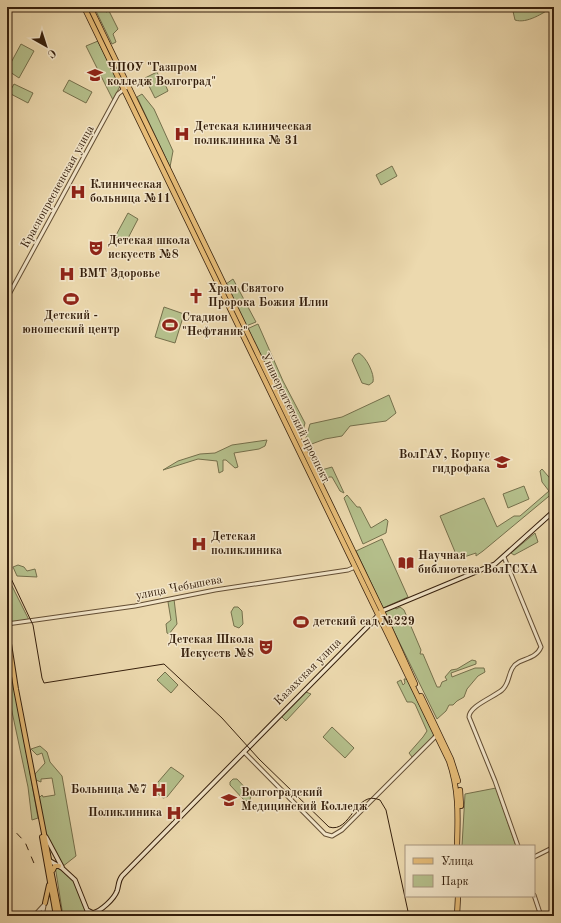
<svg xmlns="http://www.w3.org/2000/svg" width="561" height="923" font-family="'Old Standard TT',serif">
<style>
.green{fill:#b5c08c;stroke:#75704c}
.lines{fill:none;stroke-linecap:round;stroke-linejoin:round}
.tertiary-casing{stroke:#634e34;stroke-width:5}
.secondary-casing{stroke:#351f0c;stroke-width:5.5}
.primary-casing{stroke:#351f0c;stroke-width:6}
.trunk-casing{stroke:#351f0c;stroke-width:6}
.tertiary{stroke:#f3e6ca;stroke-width:3}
.secondary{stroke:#f3e6ca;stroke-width:3.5}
.primary{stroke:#e6bc77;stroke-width:4}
.trunk{stroke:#e6bc77;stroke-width:4.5}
.tram{stroke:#351f0c;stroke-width:1}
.rail{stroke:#351f0c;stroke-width:1;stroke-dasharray:7 7;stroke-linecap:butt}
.labels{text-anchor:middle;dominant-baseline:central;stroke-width:3;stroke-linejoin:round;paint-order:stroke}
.poi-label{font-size:12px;font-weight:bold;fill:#351f0c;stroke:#f3e6ca;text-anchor:start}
.street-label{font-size:12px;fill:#351f0c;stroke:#f3e6ca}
</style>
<rect width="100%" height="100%" fill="#ecd9ae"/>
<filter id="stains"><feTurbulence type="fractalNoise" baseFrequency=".005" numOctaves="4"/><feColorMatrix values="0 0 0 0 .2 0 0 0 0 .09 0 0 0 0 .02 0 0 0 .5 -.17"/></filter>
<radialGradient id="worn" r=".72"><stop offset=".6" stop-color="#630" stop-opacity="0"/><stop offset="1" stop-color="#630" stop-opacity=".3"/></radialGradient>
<!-- green -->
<path class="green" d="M 94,7 L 103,7 L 106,12 L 109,11 L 118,29 L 113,34 L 116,42 L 112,44 Z
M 512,7 L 553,7 C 543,13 527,24 515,20 Z
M 98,41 L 120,86 L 113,100 L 86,46 Z
M 21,44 L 34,51 L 19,78 L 7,70 Z
M 157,72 L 160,79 L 163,79 L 168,91 L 155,98 L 145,78 Z
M 69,80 L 92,92 L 86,103 L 63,91 Z
M 14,84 L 33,93 L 28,103 L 9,93 Z
M 142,94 L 154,109 L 173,151 L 170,167 L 137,97 Z
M 392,166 L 397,176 L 381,185 L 376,175 Z
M 128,213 L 138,219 L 126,242 L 115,237 Z
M 233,279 L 256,322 L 246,326 L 226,284 Z
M 164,307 L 184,314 L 175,343 L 155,337 Z
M 258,324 L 283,381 L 305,423 L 301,438 L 247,329 Z
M 359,353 C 366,357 375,374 373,382 L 369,385 L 362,383 L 352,360 L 355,355 Z
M 389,395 L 396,413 L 386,421 L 350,426 L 342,436 L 325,439 L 309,445 L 306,438 L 310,424 L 342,417 Z
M 267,440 L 265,446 L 259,449 L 234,453 L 238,467 L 235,468 L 226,460 L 223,460 L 223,471 L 219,473 L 217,461 L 198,459 L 163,470 L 178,461 L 200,454 L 215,453 L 232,445 Z
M 332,467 L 344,493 L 340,491 L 332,477 L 329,477 L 324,483 L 318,471 Z
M 542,469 L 554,483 L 554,492 L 483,551 L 476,556 L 476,553 L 458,559 L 440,516 L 484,498 L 497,527 L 514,516 L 520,516 L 549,491 L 542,482 L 540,471 Z
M 524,486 L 529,499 L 508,508 L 503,494 Z
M 347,495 L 357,507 L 360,507 L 371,528 L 386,519 L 388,521 L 386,533 L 363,544 L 344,498 Z
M 535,533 L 538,542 L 514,555 L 511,553 Z
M 382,539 L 408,597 L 383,608 L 356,551 Z
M 18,565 L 24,567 L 27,571 L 35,569 L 37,577 L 17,576 L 13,567 Z
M 7,576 L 29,620 L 14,622 L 11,621 L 7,596 Z
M 174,599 L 177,624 L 169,634 L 167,633 L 166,624 L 171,620 L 168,602 Z
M 234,607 L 238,607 L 242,611 L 243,624 L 239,628 L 234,626 L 231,612 Z
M 395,607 L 396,609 L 400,607 L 404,610 L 421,650 L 420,654 L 423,654 L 437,687 L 440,687 L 442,682 L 447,680 L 445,677 L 451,670 L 457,669 L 472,660 L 476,661 L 476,664 L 451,673 L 452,677 L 475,668 L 484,668 L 485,672 L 478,676 L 467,689 L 464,697 L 457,701 L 453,705 L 449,705 L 446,711 L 437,719 L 384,611 Z
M 7,644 L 38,818 L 32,820 L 28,787 L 7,688 Z
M 165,672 L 178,685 L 171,693 L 157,680 Z
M 404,679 L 407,679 L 411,686 L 434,734 L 431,739 L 412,757 L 409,753 L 423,737 L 427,731 L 415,704 L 412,702 L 407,702 L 397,682 L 401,680 L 403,685 L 405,683 Z
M 306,692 L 311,694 L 286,721 L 281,716 Z
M 332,727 L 354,748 L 345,758 L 323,737 Z
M 40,746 L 47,752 L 50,762 L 62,776 L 76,856 L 62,867 L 46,835 L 38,799 L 42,795 L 43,797 L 55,795 L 52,778 L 41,779 L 41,782 L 36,780 L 35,774 L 45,763 L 42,753 L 37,755 L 31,749 Z
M 171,767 L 184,776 L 167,797 L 163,798 L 152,789 Z
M 233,779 L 237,779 L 251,794 L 250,800 L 245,801 L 230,785 L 230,782 Z
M 496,788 L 516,846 L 462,846 L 465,794 Z
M 58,867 L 76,883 L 88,916 L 63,916 L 56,872 L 55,868 Z"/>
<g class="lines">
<defs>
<path id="tertiary" d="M 7,298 L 118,94 L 128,86
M 504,557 L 541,647 C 537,657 527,658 519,662 C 507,668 511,683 502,690 C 494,697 469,706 469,717 L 495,781 L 518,846
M 7,624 L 135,606 L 215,590 L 348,570 L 355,567
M 244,752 L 325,834 L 332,836 L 342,830 L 437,735
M 534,857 L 554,847
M 534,895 L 541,916
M 34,916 L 44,905
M 42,916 L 44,906"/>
<path id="secondary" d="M 46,837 L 62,867
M 50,861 L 62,868 L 75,880 L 87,910 L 93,913 C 101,911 114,899 117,891 C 119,885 118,881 122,876 L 371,623 L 382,611 L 495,564 L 554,511"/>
<path id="primary" d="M 7,631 L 16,689 L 60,916
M 42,837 L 56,916
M 53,870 L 55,866 L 59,866
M 45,903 L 49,885"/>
<path id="trunk" d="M 84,7 L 449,761 C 459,789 458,816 457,846
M 90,7 L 382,611 L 415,684
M 421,696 L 451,759 L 458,781
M 460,790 L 461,806
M 457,916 L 458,896"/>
</defs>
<!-- tertiary casing -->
<use href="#tertiary" class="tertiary-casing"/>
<!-- secondary casing -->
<use href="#secondary" class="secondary-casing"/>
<!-- primary casing -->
<use href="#primary" class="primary-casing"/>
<!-- trunk casing -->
<use href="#trunk" class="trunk-casing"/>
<!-- tertiary -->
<use href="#tertiary" class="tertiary"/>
<!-- secondary -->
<use href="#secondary" class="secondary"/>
<!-- primary -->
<use href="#primary" class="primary"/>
<!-- trunk -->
<use href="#trunk" class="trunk"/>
<!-- tram -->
<path class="tram" d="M 7,570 L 33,625 L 42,678 L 44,683 L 164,664 L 222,718 L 259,759 L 329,827 C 351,834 355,789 380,800 L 386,810 L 409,916"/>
<!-- rail -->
<path class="rail" d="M 7,823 L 25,842 L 36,868"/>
</g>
<!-- icons -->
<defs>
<symbol id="university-bare" viewBox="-9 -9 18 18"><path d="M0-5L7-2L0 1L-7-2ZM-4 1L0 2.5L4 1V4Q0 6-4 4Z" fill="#8f2418" stroke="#f3e6ca" stroke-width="2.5" paint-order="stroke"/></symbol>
<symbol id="hospital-bare" viewBox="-9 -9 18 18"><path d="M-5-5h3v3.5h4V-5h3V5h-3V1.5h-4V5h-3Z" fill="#8f2418" stroke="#f3e6ca" stroke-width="2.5" paint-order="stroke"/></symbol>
<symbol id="theatre-bare" viewBox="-9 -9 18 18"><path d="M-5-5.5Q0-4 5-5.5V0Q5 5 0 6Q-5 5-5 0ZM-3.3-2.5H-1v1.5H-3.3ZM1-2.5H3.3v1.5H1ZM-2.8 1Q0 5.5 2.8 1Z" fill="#8f2418" stroke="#f3e6ca" stroke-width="2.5" paint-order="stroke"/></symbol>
<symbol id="church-bare" viewBox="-9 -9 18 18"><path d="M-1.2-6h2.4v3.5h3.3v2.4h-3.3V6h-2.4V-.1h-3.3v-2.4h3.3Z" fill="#8f2418" stroke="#f3e6ca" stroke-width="2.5" paint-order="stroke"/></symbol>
<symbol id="stadium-bare" viewBox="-9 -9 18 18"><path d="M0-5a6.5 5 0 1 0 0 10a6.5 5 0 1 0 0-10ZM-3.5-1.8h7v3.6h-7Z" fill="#8f2418" stroke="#f3e6ca" stroke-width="2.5" paint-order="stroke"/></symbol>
<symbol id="library-bare" viewBox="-9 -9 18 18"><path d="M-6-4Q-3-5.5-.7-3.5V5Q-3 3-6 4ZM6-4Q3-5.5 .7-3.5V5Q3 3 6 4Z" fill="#8f2418" stroke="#f3e6ca" stroke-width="2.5" paint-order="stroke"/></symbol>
</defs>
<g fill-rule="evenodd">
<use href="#university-bare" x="84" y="64" width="22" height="22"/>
<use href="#hospital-bare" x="171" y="123" width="22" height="22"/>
<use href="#hospital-bare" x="67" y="181" width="22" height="22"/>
<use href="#theatre-bare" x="85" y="237" width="22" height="22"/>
<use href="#hospital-bare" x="56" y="263" width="22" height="22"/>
<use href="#church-bare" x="185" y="285" width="22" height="22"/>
<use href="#stadium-bare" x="60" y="288" width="22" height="22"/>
<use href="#stadium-bare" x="159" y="314" width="22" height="22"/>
<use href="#university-bare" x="491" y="451" width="22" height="22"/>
<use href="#hospital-bare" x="188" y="533" width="22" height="22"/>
<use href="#library-bare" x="395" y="552" width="22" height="22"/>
<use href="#stadium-bare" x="290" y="611" width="22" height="22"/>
<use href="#theatre-bare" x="255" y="636" width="22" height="22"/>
<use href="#hospital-bare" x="148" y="779" width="22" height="22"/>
<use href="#university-bare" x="218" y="789" width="22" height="22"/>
<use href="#hospital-bare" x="163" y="802" width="22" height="22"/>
</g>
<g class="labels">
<!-- poi labels -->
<g class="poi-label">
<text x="107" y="68">ЧПОУ "Газпром<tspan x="107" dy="14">колледж Волгоград"</tspan></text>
<text x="194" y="127">Детская клиническая<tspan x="194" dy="14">поликлиника № 31</tspan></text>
<text x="90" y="185">Клиническая<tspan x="90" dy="14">больница №11</tspan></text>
<text x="108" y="241">Детская школа<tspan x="108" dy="14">искусств №8</tspan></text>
<text x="79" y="274">ВМТ Здоровье</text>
<text x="208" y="289">Храм Святого<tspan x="208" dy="14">Пророка Божия Илии</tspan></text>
<text x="71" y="316" text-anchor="middle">Детский -<tspan x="71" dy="14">юношеский центр</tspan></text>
<text x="182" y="318">Стадион<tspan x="182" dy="14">"Нефтяник"</tspan></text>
<text x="490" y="455" text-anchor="end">ВолГАУ, Корпус<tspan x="490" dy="14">гидрофака</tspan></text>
<text x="211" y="537">Детская<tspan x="211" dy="14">поликлиника</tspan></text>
<text x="418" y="556">Научная<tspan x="418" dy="14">библиотека ВолГСХА</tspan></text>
<text x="313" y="622">детский сад №229</text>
<text x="254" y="640" text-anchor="end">Детская Школа<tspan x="254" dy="14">Искусств №8</tspan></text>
<text x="147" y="790" text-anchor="end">Больница №7</text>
<text x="241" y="793">Волгоградский<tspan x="241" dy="14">Медицинский Колледж</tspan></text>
<text x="162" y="813" text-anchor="end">Поликлиника</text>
</g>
<!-- street labels -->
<g class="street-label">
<text transform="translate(58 187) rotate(-61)">Краснопресненская улица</text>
<text transform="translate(295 418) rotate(64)">Университетский проспект</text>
<text transform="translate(179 588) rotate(-11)">улица Чебышева</text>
<text transform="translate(308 672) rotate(-45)">Казахская улица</text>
</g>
</g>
<!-- margin -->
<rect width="561" height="923" fill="none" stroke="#ecd9ae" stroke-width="24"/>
<rect x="8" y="8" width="545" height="907" fill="none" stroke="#351f0c" stroke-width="2"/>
<rect x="12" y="12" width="537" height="899" fill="none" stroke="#351f0c"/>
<!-- legend -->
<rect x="405" y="845" width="130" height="52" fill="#f3e6ca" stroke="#a7967e"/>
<rect x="413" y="858" width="20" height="6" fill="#e6bc77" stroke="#a7967e"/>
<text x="441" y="865" font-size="12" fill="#351f0c">Улица</text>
<rect x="413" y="875" width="20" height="12" fill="#b5c08c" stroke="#a7967e"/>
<text x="441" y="885" font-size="12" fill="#351f0c">Парк</text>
<!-- north arrow -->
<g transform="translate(46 46) rotate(141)" stroke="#f3e6ca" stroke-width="3" paint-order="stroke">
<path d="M0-3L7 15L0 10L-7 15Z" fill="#351f0c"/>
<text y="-6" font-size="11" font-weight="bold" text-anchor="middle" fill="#351f0c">С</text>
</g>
<rect width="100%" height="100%" filter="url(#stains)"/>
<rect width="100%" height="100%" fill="url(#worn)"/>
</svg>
